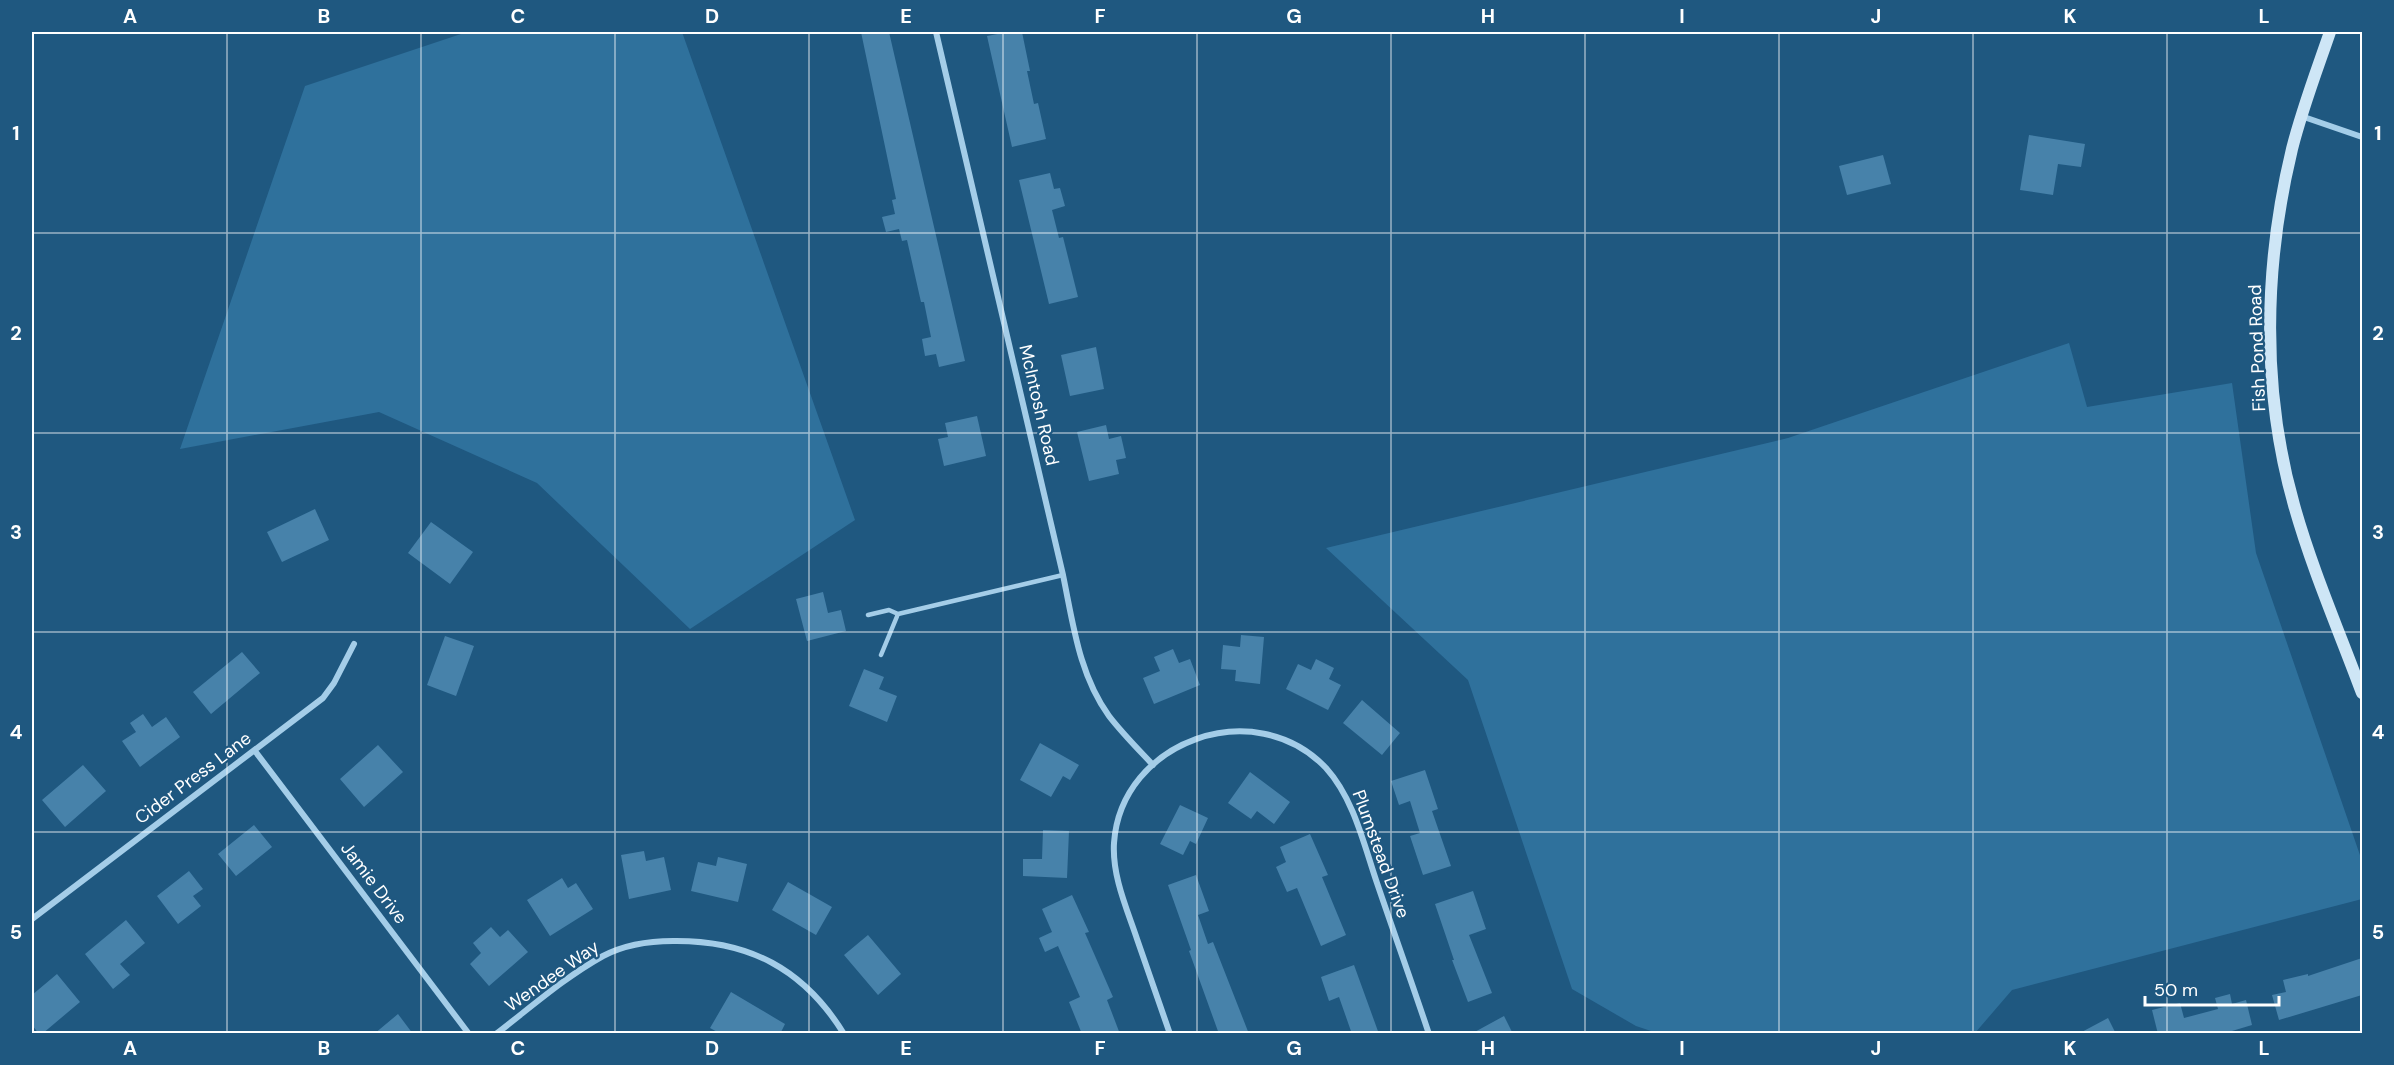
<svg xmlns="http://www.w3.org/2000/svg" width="2394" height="1065" font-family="'DM Sans',sans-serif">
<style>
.green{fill:#2f719c}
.building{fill:#4782aa}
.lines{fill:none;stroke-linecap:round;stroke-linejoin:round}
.lane{stroke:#a4cde8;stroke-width:4.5}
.street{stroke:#a4cde8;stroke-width:6}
.secondary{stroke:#cee6f6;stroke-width:12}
.grid{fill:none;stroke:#fff;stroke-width:1.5;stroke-opacity:0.55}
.labels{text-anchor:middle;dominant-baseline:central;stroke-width:4.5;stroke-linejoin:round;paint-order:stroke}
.street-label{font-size:18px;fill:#fff;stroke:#1f5880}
.neatline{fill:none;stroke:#fff;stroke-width:2}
.grid-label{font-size:20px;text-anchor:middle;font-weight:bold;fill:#fff}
</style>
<rect width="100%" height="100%" fill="#1f5880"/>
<!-- green -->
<path class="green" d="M 467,32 L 682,32 L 855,520 L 690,629 L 537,483 L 379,412 L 180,449 L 305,86 Z
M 2069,343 L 2087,407 L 2232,383 L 2256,553 L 2362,861 L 2362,899 L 2012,990 L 1975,1033 L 1657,1033 L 1636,1026 L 1572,989 L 1468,680 L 1326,548 L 1788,438 Z"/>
<!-- building -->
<path class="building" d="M 861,32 L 889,32 L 965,361 L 939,367 L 936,354 L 925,356 L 922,339 L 931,337 L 924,302 L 921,302 L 907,240 L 902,241 L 899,229 L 886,232 L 882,217 L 895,214 L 892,200 L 896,199 Z
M 1008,32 L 1022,32 L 1030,71 L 1027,71 L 1034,104 L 1038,103 L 1046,139 L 1012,147 L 987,36 Z
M 2029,135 L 2085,144 L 2081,167 L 2058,164 L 2053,195 L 2020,190 Z
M 1883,155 L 1891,184 L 1847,195 L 1839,166 Z
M 1050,173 L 1054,189 L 1060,188 L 1065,206 L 1052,210 L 1059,238 L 1063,237 L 1078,297 L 1049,304 L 1019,180 Z
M 1096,347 L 1104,389 L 1070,396 L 1061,355 Z
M 977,416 L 986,456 L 944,466 L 938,439 L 948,437 L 945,423 Z
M 1106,425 L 1109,439 L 1121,436 L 1126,458 L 1116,460 L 1119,474 L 1089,481 L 1077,432 Z
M 315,509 L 329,540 L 282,562 L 267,532 Z
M 431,522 L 473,552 L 450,584 L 408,553 Z
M 823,592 L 828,613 L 841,610 L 846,631 L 807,641 L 796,599 Z
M 1241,635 L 1264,637 L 1260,684 L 1235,681 L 1236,670 L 1221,669 L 1223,645 L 1240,647 Z
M 445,636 L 474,646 L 456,696 L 427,685 Z
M 1173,649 L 1179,663 L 1190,659 L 1200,685 L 1154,704 L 1143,678 L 1160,671 L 1154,657 Z
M 242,652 L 260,673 L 211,714 L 193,692 Z
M 1316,659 L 1334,668 L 1329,679 L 1341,685 L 1328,710 L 1286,689 L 1298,664 L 1311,670 Z
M 864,669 L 884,677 L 879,689 L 897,696 L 887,722 L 849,706 Z
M 1362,700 L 1400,733 L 1382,755 L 1343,723 Z
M 143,714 L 152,727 L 166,717 L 180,737 L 140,767 L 122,741 L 136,732 L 130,723 Z
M 1040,743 L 1079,765 L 1070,780 L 1063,776 L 1051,797 L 1020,780 Z
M 378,745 L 403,772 L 364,807 L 340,779 Z
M 83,765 L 106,791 L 65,827 L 42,800 Z
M 1425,770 L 1438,809 L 1432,811 L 1451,866 L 1423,875 L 1410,836 L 1420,833 L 1410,801 L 1399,805 L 1391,781 Z
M 1250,772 L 1290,802 L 1274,824 L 1257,811 L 1251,819 L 1228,803 Z
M 1180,805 L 1208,818 L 1196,844 L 1190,841 L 1183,855 L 1160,844 Z
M 254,825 L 272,847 L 236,876 L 218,854 Z
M 1043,830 L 1069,831 L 1067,878 L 1023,876 L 1023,859 L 1042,859 Z
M 1310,834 L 1328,875 L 1322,877 L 1346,935 L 1321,946 L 1297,888 L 1287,892 L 1276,867 L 1286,862 L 1280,847 Z
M 644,851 L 646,861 L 664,857 L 671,890 L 629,899 L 621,855 Z
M 718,857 L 747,864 L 738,902 L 691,891 L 698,862 L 716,866 Z
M 189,871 L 203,889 L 193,896 L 201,906 L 178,924 L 157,896 Z
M 1196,875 L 1209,911 L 1198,915 L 1208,944 L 1213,942 L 1249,1034 L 1219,1034 L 1189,951 L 1191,950 L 1168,885 Z
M 562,878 L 568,888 L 576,883 L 593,909 L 550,936 L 527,900 Z
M 788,882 L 832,907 L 816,935 L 772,910 Z
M 1473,891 L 1486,929 L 1469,935 L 1492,993 L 1468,1002 L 1452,960 L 1454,960 L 1435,904 Z
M 1072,895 L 1089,932 L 1085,933 L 1113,997 L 1107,1000 L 1120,1034 L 1082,1034 L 1069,1002 L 1080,997 L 1058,946 L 1045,952 L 1039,938 L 1052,932 L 1042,909 Z
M 126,920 L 145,943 L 120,964 L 130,975 L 113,989 L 85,954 Z
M 491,927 L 500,937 L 508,930 L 528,952 L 489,986 L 470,964 L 481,953 L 473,943 Z
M 868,935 L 901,974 L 878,995 L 844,955 Z
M 2362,958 L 2362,995 L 2279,1020 L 2272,995 L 2286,992 L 2283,980 L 2308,974 L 2308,976 Z
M 1354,965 L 1379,1034 L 1352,1034 L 1339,997 L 1329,1001 L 1321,977 Z
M 57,974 L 80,1002 L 42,1034 L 39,1034 L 32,1025 L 32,995 Z
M 731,992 L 785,1024 L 780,1034 L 721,1034 L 710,1028 Z
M 2230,994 L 2232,1004 L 2246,1000 L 2252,1025 L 2222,1034 L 2158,1034 L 2152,1010 L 2180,1003 L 2184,1018 L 2218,1009 L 2215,998 Z
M 398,1014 L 413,1034 L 374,1034 Z
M 1504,1016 L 1513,1034 L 1471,1034 Z
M 2108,1018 L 2116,1034 L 2078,1034 Z"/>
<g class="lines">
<!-- lane -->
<path class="lane" d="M 868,615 L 889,610 L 898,614
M 881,655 L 898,614 L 1063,575"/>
<!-- street -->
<path class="street" d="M 936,32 L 1063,575 C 1073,623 1079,675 1109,716 C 1122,733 1138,749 1153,765
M 2301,116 L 2362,137
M 255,751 L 469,1034
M 32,919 L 323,698 L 334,683 L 354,644
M 496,1034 C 530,1008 565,977 603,956 C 624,945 649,941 673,941 C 749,940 804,969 844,1034
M 1170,1034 C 1159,1002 1148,971 1137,939 C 1127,909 1112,876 1114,843 C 1121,741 1255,693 1326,768 C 1354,799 1364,845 1377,883 C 1394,933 1412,983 1429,1034"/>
<!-- secondary -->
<path class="secondary" d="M 2330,32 C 2317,70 2302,109 2292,149 C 2264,265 2261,389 2294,505 C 2312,569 2339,631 2362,693"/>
</g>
<!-- grid -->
<path class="grid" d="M 227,32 L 227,1034M 421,32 L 421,1034M 615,32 L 615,1034M 809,32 L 809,1034M 1003,32 L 1003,1034M 1197,32 L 1197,1034M 1391,32 L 1391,1034M 1585,32 L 1585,1034M 1779,32 L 1779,1034M 1973,32 L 1973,1034M 2167,32 L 2167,1034M 32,233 L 2362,233M 32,433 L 2362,433M 32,632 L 2362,632M 32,832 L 2362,832"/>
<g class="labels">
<!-- street labels -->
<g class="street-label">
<text transform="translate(2257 348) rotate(-92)">Fish Pond Road</text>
<text transform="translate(1039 405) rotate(77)">McIntosh Road</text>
<text transform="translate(193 778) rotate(-37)">Cider Press Lane</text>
<text transform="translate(1381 854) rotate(70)">Plumstead Drive</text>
<text transform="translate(374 883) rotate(53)">Jamie Drive</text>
<text transform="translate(552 976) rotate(-35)">Wendee Way</text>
</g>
</g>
<!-- border -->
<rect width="2394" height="1065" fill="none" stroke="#1f5880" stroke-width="66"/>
<!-- scale -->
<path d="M2145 996v9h134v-9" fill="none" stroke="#ffffff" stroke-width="3"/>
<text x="2154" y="996" font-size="18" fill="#ffffff" stroke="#1f5880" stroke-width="4.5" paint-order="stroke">50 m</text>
<rect x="33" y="33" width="2328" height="999" class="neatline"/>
<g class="grid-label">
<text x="130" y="23">A</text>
<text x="324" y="23">B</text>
<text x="518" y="23">C</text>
<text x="712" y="23">D</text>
<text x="906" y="23">E</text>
<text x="1100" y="23">F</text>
<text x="1294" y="23">G</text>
<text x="1488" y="23">H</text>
<text x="1682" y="23">I</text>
<text x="1876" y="23">J</text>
<text x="2070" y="23">K</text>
<text x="2264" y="23">L</text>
<text x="16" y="140">1</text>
<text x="2378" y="140">1</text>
<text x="16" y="340">2</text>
<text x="2378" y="340">2</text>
<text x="16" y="539">3</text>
<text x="2378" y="539">3</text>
<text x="16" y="739">4</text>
<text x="2378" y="739">4</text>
<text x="16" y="939">5</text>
<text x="2378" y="939">5</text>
<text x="130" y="1055">A</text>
<text x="324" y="1055">B</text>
<text x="518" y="1055">C</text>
<text x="712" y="1055">D</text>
<text x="906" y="1055">E</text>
<text x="1100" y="1055">F</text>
<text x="1294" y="1055">G</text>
<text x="1488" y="1055">H</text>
<text x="1682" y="1055">I</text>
<text x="1876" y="1055">J</text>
<text x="2070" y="1055">K</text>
<text x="2264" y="1055">L</text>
</g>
</svg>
